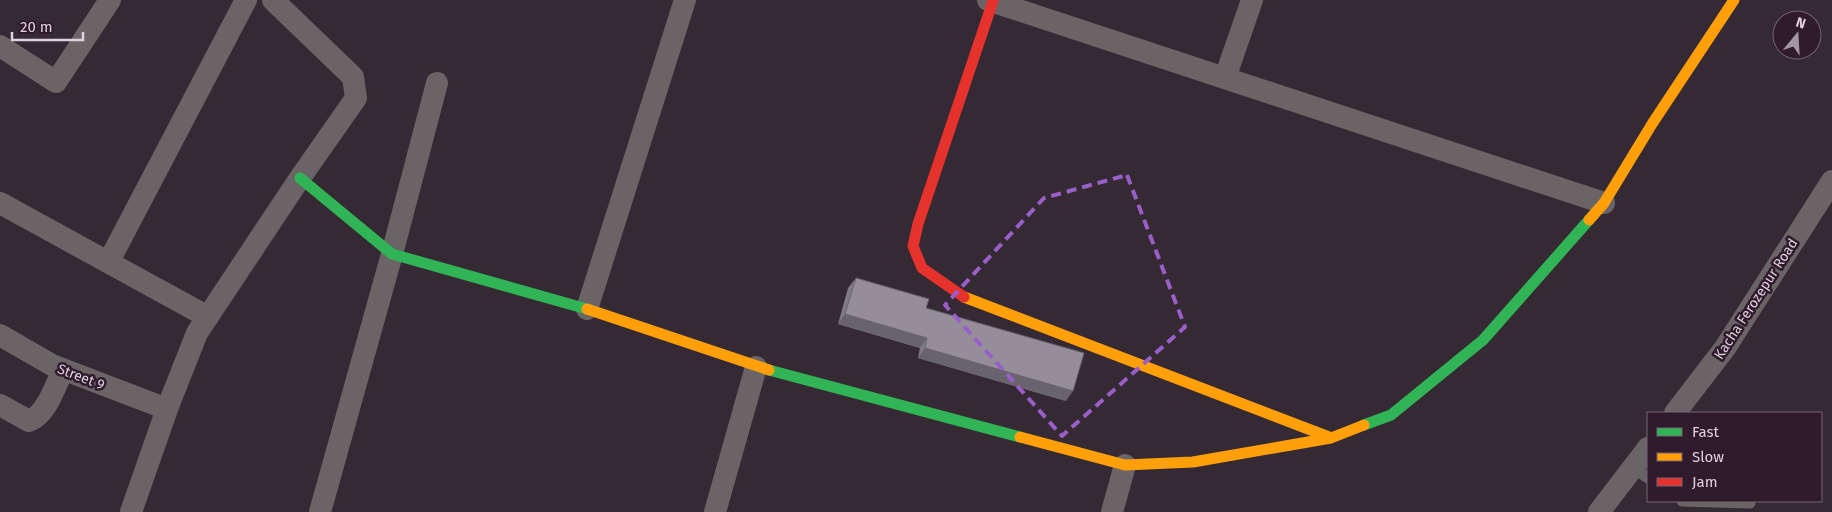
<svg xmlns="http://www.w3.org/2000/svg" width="1832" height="512" font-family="'Fira Sans',sans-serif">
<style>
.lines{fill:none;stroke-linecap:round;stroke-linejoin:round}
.lane{stroke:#6b6467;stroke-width:11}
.street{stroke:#6b6467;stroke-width:22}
.fast{stroke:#30b455;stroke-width:11}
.slow{stroke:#ff9f0a;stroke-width:11}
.jam{stroke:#e5322d;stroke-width:11}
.wall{fill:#807a84}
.shaded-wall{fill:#68636c}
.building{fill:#958e9a;stroke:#68636c}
.marked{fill:none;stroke:#995ec8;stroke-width:4;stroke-dasharray:10 6;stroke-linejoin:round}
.labels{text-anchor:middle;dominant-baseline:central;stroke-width:5;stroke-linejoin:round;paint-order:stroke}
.street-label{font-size:14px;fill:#dfd1dd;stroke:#301b2d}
</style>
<rect width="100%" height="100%" fill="#352a34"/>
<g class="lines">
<!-- lane -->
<path class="lane" d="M 1633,468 L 1648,478
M 1682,501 L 1750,503"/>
<!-- street -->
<path class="street" d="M 988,0 L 1604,203
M 0,46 L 56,82 L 110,0
M 1225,78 L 1252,0
M 0,203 L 208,317
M 109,261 L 246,0
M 587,309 L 685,0
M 0,335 L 52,365 L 167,409
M 0,405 L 29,421 C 47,414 55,386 63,370
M 1675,413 L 1725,348 L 1832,181
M 131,512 L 167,409 L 197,333 L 300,178 L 356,98 L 353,77 L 273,0
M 320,512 L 392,254 L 437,83
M 715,512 L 756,367
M 1112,512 L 1125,465
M 1599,512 L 1648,448"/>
<!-- fast -->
<path class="fast" d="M 300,178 L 392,254 L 587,309
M 769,370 L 1020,437
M 1364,425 L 1391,415 L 1483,340 L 1589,220"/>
<!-- slow -->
<path class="slow" d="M 1589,220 L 1604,203 L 1652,124 L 1734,0
M 964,297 L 1329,437
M 587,309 L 769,370
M 1020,437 L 1125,465 L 1193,462 L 1331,438 L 1364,425"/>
<!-- jam -->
<path class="jam" d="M 964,297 L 922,268 L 913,246 L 918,224 L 993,1"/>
</g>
<!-- wall -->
<path class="wall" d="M 856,278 L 926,308 L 1066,401 L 918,358 L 920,348 L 838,324 L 848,288 Z"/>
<!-- shaded-wall -->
<path class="shaded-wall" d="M 845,314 L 927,338 L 920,348 L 838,324 Z
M 925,348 L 1073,391 L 1066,401 L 918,358 Z"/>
<!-- building -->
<path class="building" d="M 856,278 L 929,299 L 926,308 L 1084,353 L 1073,391 L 925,348 L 927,338 L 845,314 Z"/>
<!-- marked area -->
<path class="marked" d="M 1127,175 L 1185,327 L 1062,436 L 945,305 L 1044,198 Z"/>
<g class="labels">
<!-- street labels -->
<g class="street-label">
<text transform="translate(1756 299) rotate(-57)">Kacha Ferozepur Road</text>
<text transform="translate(81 377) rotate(21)">Street 9</text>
</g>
</g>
<!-- legend -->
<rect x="1647" y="412" width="175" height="90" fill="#301b2d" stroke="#766473"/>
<rect x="1657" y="428" width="25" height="8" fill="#30b455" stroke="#766473"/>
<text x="1692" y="437" font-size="15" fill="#dfd1dd">Fast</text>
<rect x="1657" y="453" width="25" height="8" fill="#ff9f0a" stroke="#766473"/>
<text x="1692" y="462" font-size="15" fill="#dfd1dd">Slow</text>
<rect x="1657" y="478" width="25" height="8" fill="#e5322d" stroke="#766473"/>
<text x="1692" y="487" font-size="15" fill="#dfd1dd">Jam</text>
<!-- north arrow -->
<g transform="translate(1797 35) rotate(18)"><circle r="24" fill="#301b2d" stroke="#766473"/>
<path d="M0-4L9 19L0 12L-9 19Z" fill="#a497a2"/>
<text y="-8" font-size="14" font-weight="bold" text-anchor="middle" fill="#dfd1dd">N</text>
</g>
<!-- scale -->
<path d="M12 32v8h71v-8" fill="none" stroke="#dfd1dd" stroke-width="2.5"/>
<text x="20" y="32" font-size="15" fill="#dfd1dd" stroke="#301b2d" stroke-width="4" paint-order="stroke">20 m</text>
</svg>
